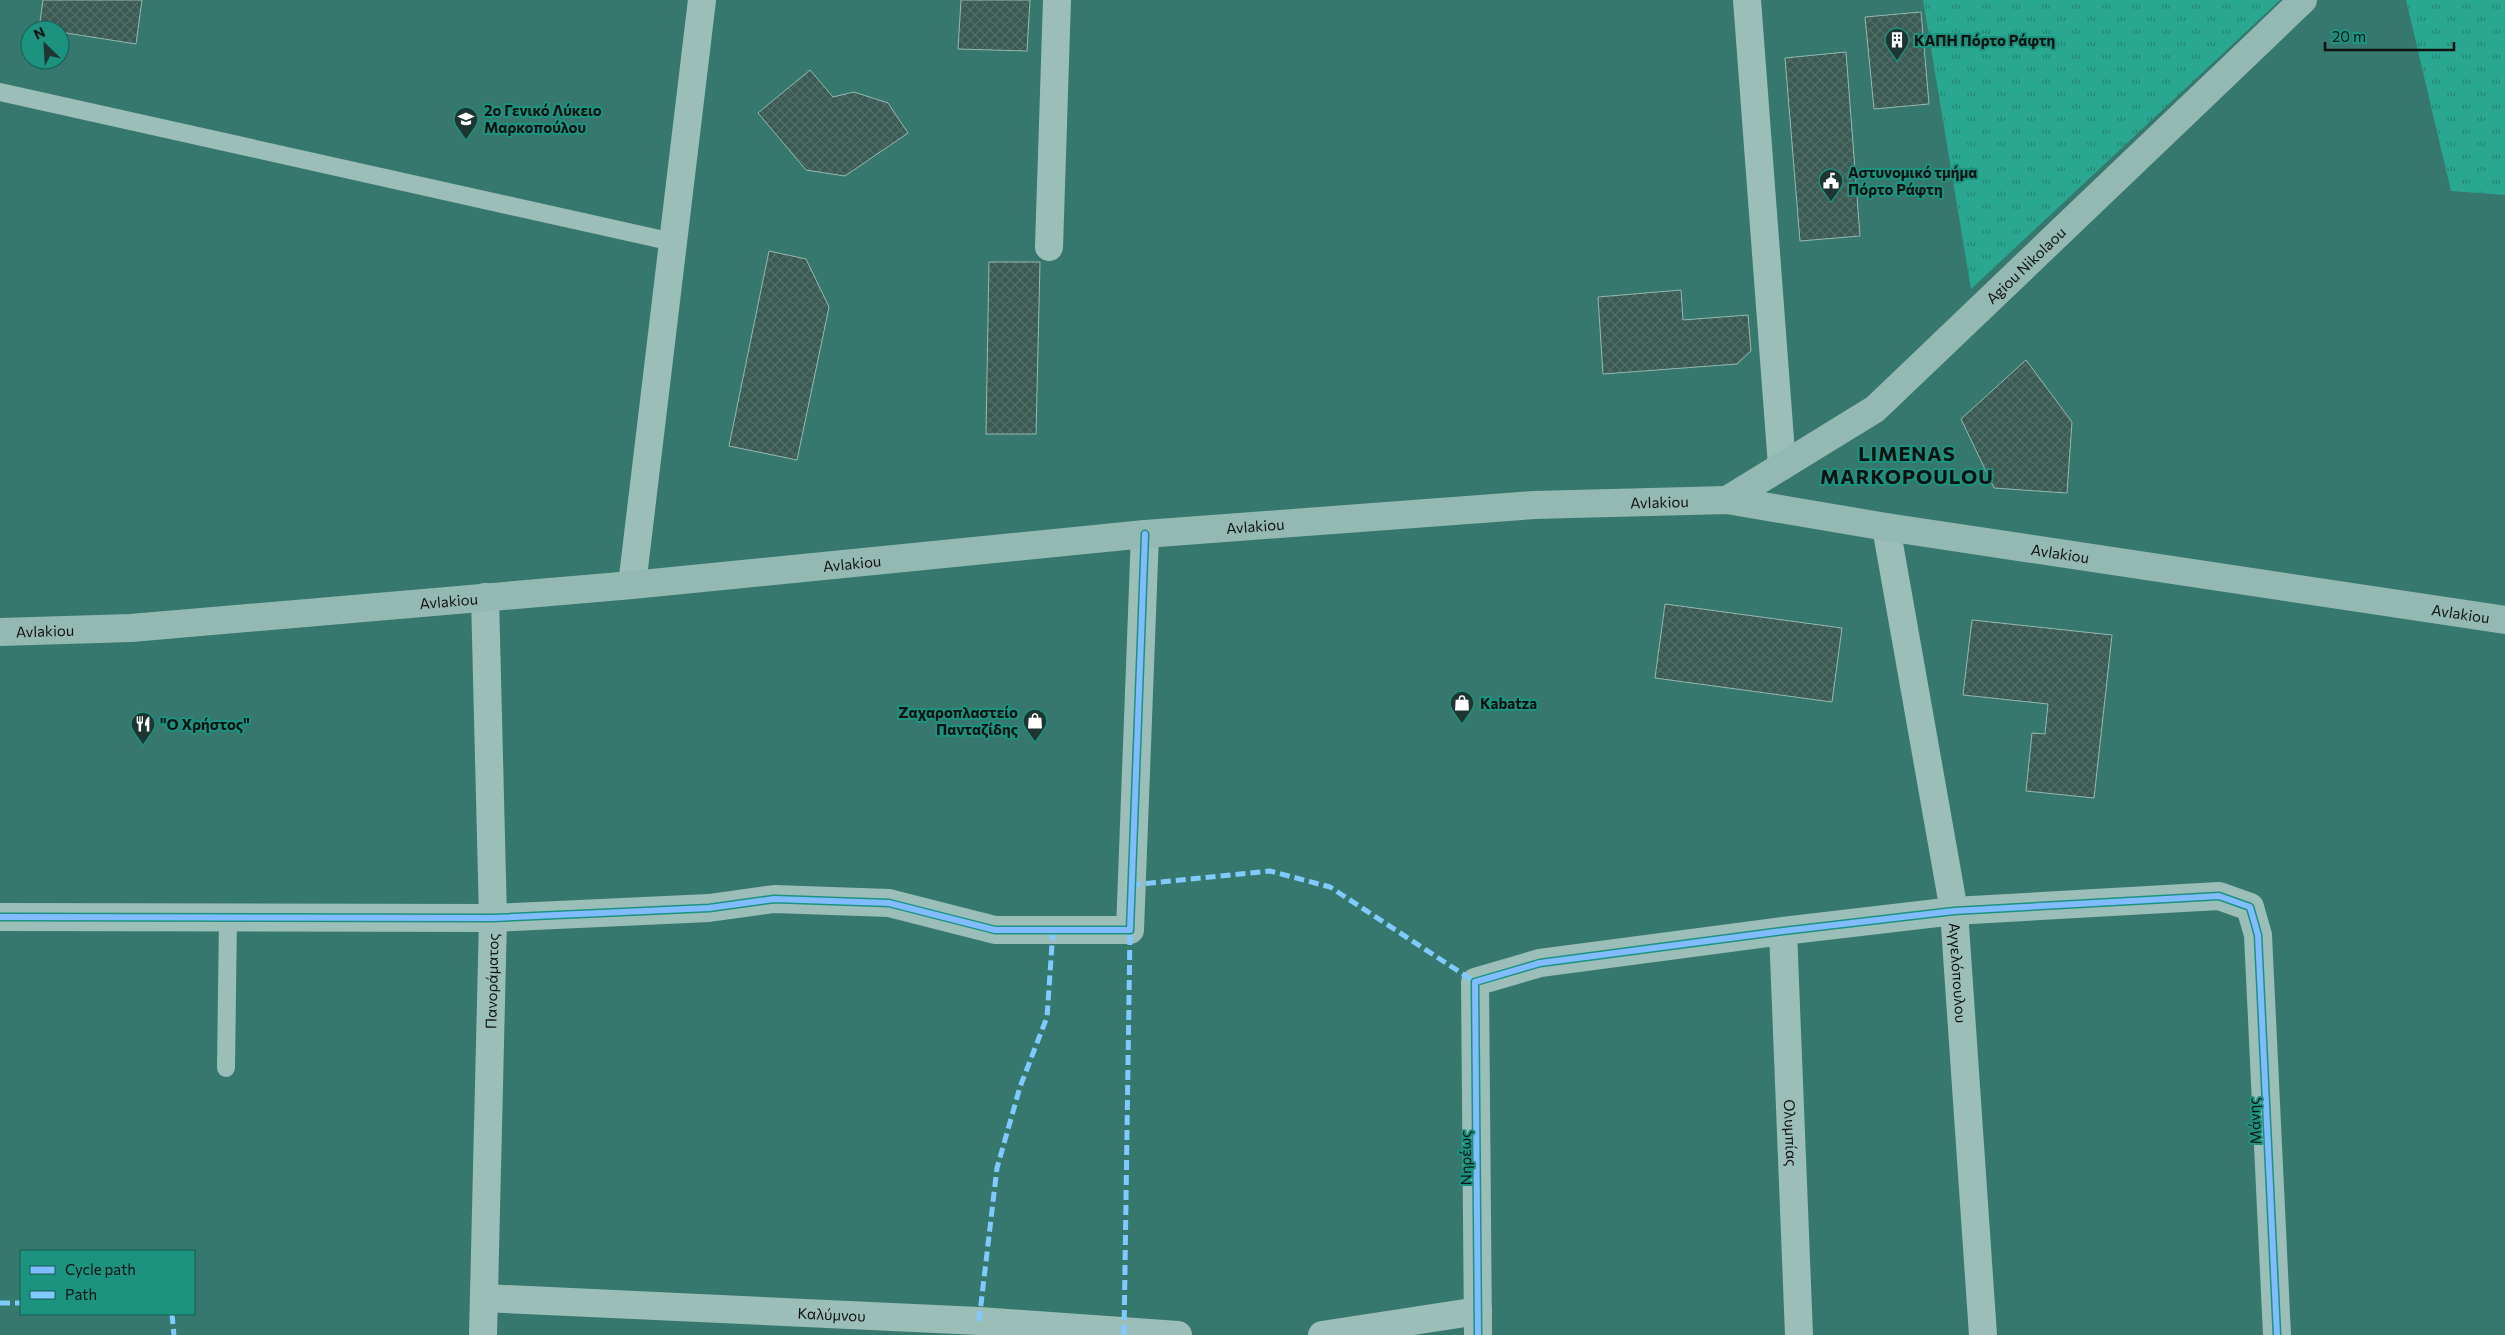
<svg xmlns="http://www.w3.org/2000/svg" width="2505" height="1335" font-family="Commissioner,sans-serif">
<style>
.grass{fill:url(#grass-tufts)}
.building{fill:url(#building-cross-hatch);stroke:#94b9b2}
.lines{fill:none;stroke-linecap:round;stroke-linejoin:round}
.service{stroke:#9bbeb8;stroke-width:18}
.minor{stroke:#9bbeb8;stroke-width:28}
.secondary{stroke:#94b9b3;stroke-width:28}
.quiet{stroke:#80caff;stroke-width:5;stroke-dasharray:10 5;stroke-linecap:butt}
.cycleway-casing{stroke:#1b937f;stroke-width:9}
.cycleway{stroke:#80bcff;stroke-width:6}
.labels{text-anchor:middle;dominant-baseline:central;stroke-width:4;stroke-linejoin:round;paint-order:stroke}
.poi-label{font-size:15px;font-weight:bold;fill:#111;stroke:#1b937f;text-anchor:start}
.street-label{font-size:15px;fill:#111;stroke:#1b937f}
.district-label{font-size:20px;font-weight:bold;letter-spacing:1px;fill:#111;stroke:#1b937f}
</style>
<defs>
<pattern id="grass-tufts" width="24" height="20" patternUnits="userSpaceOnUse" patternTransform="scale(1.25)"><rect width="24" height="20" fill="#2aa790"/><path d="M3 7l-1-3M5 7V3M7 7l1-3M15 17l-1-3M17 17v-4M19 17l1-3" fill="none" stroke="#238774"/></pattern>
<pattern id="building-cross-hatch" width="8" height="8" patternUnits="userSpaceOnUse" patternTransform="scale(1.25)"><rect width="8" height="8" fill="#3a5a54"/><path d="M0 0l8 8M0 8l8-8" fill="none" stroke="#536d68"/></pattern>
</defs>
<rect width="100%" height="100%" fill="#36786d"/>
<!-- grass -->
<path class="grass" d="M 1923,0 L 2280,0 L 1971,289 Z
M 2406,0 L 2505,0 L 2505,195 L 2451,191 Z"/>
<!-- building -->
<path class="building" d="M 43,0 L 142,0 L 136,44 L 60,32 L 60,30 L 39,29 Z
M 961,0 L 1030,0 L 1027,51 L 958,49 Z
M 1921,12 L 1929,104 L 1874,109 L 1865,17 Z
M 1846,52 L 1860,236 L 1800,241 L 1785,58 Z
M 810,70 L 833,97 L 854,92 L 888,103 L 908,133 L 845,176 L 806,170 L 758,113 Z
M 769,251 L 806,259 L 829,307 L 797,460 L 729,446 Z
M 989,262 L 1040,262 L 1036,434 L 986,434 Z
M 1681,290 L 1683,320 L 1748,315 L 1751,351 L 1737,364 L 1603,374 L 1598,297 Z
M 2026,360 L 2072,422 L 2067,493 L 1994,488 L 1961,419 Z
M 1665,604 L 1842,628 L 1832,702 L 1655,678 Z
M 1972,620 L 2112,635 L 2094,798 L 2026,791 L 2032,733 L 2045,734 L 2048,704 L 1963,695 Z"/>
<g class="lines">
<!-- service -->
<path class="service" d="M 0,92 L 673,242
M 226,1068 L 228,918"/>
<!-- minor -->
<g class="minor">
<path d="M 1747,0 L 1782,466"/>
<path d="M 1049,247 L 1057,0"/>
<path id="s1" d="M 1886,527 L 1954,911 L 1983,1335"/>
<path d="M 632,585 L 702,0"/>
<path d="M 0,917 L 493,918 L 709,908 L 774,899 L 889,903 L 995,930 L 1130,930 L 1145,534"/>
<path id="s2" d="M 1783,931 L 1799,1335"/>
<path id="s3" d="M 484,1298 L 979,1321 L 1178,1335"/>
<path id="s4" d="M 483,1335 L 493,918 L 485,597"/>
<path d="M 1322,1335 L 1478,1311"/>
<path d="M 1478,1335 L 1475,982 L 1540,963 L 1783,931 L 1954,911 L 2219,896 L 2250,907 L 2258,935 L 2277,1335"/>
</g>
<!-- secondary -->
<g class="secondary">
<path id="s5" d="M 1727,500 L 1875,409 L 2303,0"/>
<path id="s6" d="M 0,632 L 131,628 L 632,585 L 1145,534 L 1534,505 L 1727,500 L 1886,527 L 2505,620"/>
</g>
<!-- quiet -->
<path class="quiet" d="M 1131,885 L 1270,871 L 1330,887 L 1475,982
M 0,1303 L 21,1303
M 172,1314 L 174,1335
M 979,1321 L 997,1168 L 1020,1087 L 1047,1017 L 1053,930
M 1124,1335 L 1130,930"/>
<defs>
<path id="cycleway" d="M 0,917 L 493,918 L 709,908 L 774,899 L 889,903 L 995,930 L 1130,930 L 1145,534
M 1478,1335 L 1475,982 L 1540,963 L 1783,931 L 1954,911 L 2219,896 L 2250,907 L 2258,935 L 2277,1335"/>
</defs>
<!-- cycleway casing -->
<use href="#cycleway" class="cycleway-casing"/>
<!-- cycleway -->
<use href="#cycleway" class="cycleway"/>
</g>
<!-- icons -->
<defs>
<symbol id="building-pin" viewBox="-11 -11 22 30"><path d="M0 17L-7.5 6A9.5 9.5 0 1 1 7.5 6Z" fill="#1e3531" stroke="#1b937f"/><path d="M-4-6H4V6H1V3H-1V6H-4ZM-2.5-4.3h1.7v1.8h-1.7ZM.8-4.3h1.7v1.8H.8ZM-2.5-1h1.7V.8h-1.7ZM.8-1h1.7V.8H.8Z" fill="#fff"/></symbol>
<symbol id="school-pin" viewBox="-11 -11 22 30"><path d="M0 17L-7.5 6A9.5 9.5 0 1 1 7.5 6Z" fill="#1e3531" stroke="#1b937f"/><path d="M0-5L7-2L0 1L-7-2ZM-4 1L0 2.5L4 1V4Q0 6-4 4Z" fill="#fff"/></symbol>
<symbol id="civic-pin" viewBox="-11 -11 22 30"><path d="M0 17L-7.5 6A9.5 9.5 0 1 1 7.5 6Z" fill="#1e3531" stroke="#1b937f"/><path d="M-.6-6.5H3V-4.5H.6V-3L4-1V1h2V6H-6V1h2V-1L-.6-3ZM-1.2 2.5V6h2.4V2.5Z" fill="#fff"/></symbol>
<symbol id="shop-pin" viewBox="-11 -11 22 30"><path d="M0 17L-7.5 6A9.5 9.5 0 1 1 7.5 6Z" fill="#1e3531" stroke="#1b937f"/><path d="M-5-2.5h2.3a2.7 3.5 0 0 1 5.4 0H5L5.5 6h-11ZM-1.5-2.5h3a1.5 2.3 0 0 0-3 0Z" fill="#fff"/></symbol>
<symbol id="restaurant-pin" viewBox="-11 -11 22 30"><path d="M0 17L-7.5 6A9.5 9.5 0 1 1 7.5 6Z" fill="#1e3531" stroke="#1b937f"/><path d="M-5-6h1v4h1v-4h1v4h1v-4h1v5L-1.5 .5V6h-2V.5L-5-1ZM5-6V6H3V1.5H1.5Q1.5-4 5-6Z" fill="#fff"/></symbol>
</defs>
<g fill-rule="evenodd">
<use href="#building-pin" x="1883" y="26" width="28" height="38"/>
<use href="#school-pin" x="452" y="105" width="28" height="38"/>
<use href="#civic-pin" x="1817" y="167" width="28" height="38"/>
<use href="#shop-pin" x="1448" y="689" width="28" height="38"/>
<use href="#shop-pin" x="1021" y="707" width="28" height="38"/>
<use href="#restaurant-pin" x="129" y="710" width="28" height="38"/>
</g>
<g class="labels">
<!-- poi labels -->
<g class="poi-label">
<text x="1914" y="40">ΚΑΠΗ Πόρτο Ράφτη</text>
<text x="484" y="110">2ο Γενικό Λύκειο<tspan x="484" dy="17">Μαρκοπούλου</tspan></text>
<text x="1848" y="172">Αστυνομικό τμήμα<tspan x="1848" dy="17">Πόρτο Ράφτη</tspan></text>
<text x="1480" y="703">Kabatza</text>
<text x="1018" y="712" text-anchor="end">Ζαχαροπλαστείο<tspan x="1018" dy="17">Πανταζίδης</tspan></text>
<text x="160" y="724">"Ο Χρήστος"</text>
</g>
<!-- street labels -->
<g class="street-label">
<text stroke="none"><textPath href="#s5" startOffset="382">Agiou Nikolaou</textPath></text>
<text stroke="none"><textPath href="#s6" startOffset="1665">Avlakiou</textPath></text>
<text stroke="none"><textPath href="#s6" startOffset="1260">Avlakiou</textPath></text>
<text stroke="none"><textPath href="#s6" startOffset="2070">Avlakiou</textPath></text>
<text stroke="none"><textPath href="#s6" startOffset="855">Avlakiou</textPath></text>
<text stroke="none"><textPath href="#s6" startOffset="450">Avlakiou</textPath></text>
<text stroke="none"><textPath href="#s6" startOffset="2475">Avlakiou</textPath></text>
<text stroke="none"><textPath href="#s6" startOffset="45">Avlakiou</textPath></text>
<text stroke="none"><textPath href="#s1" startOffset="452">Αγγελόπουλου</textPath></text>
<text stroke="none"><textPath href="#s4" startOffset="354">Πανοράματος</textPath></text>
<text transform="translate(2254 1121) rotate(-93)">Μάνης</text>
<text stroke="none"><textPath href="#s2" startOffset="202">Ολυμπίας</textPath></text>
<text transform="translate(1465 1158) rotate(-91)">Νηρέως</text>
<text stroke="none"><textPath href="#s3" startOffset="348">Καλύμνου</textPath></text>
</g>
<!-- district labels -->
<g class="district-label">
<text x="1907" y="453">LIMENAS<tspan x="1907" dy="23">MARKOPOULOU</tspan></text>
</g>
</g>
<!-- legend -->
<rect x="20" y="1250" width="175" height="65" fill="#1b937f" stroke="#175f53"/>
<rect x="30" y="1266" width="25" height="8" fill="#80bcff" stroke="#175f53"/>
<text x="65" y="1275" font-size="15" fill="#111111">Cycle path</text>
<rect x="30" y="1291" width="25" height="8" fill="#80caff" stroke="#175f53"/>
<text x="65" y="1300" font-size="15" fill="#111111">Path</text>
<!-- north arrow -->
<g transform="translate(45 45) rotate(335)"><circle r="24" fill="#1b937f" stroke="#175f53"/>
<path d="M0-4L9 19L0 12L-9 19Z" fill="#1e3531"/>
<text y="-8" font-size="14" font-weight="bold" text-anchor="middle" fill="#111111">N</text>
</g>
<!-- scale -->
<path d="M2325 42v8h129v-8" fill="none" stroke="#111111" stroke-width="2.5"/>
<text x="2332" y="42" font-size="15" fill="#111111" stroke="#1b937f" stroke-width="4" paint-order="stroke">20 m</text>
</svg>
